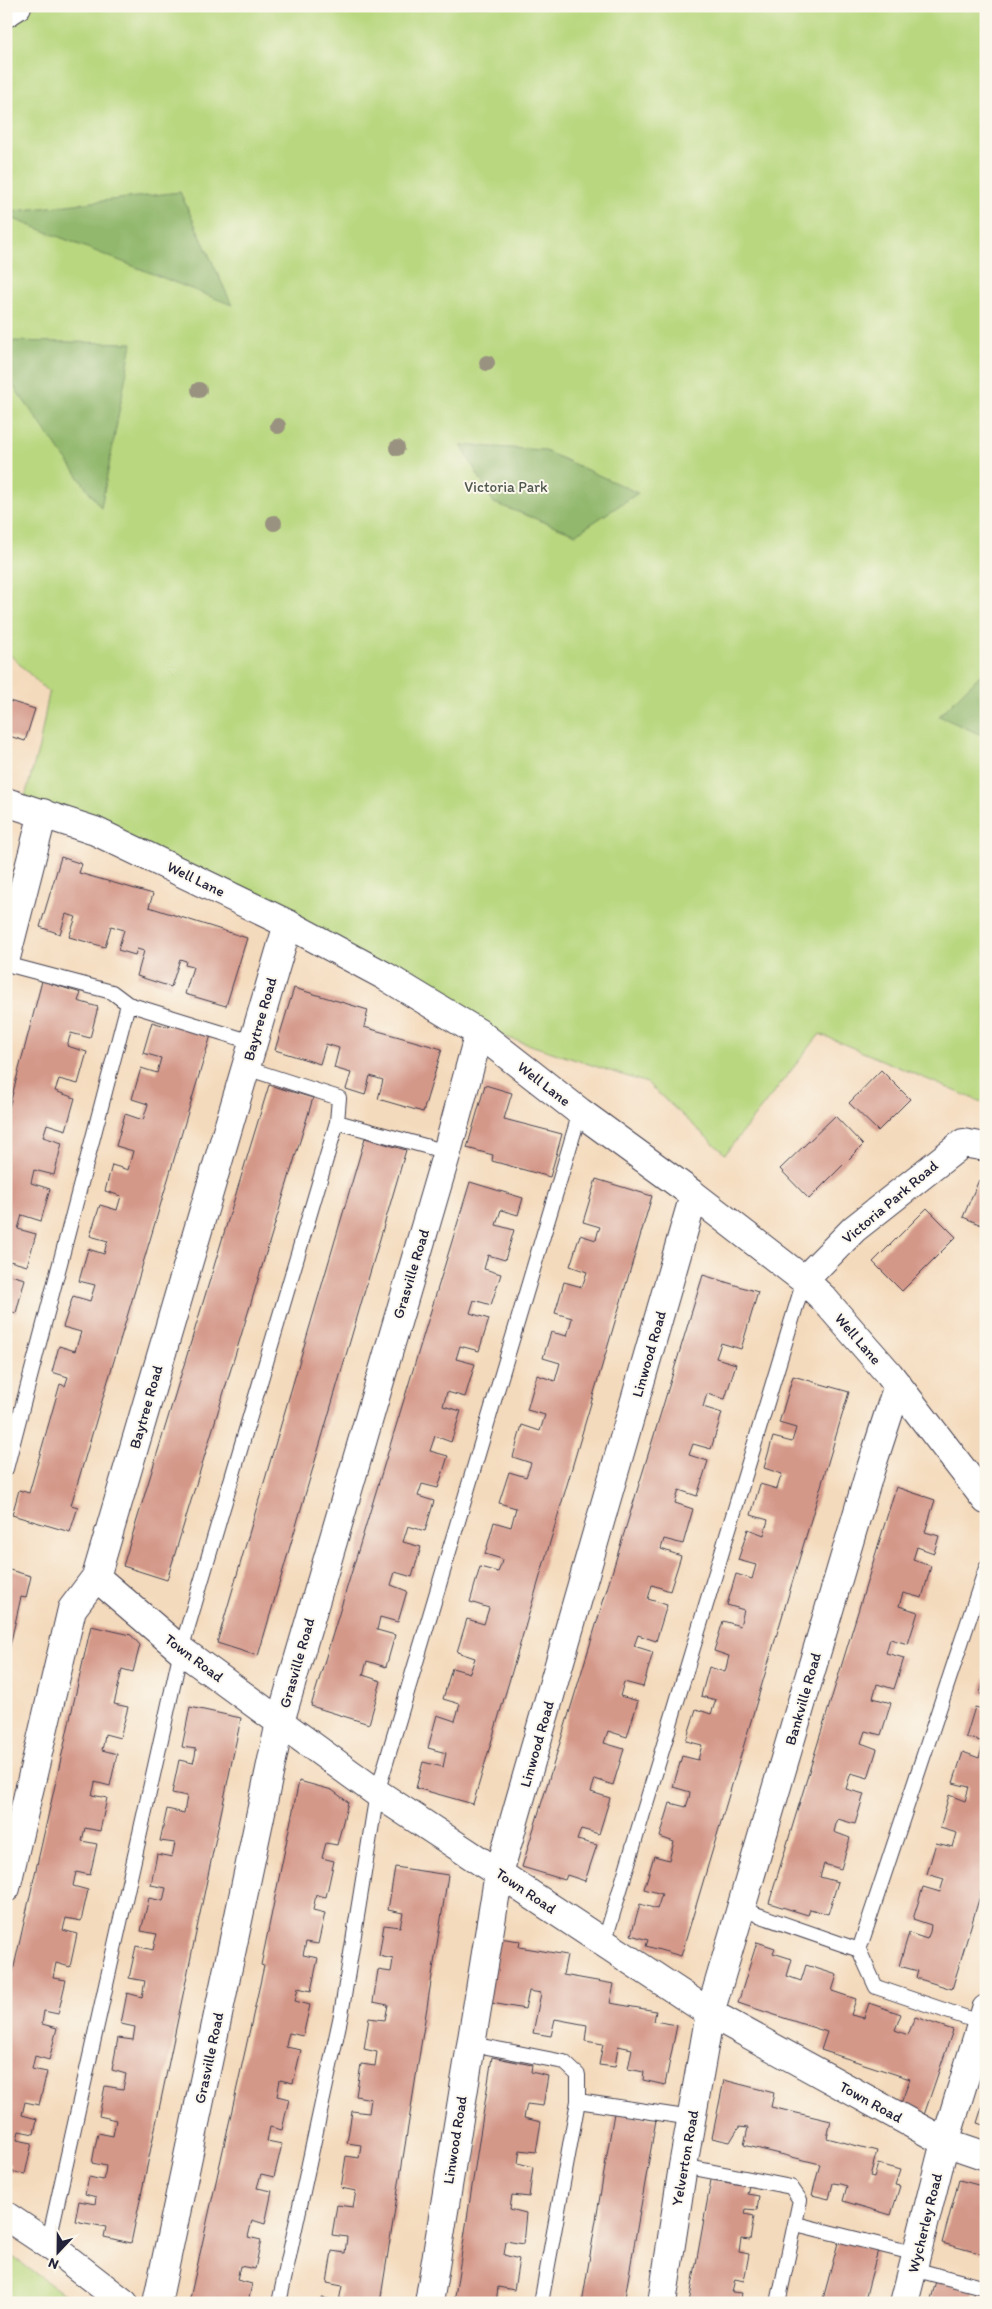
<svg xmlns="http://www.w3.org/2000/svg" width="992" height="2309" font-family="Itim,sans-serif">
<style>
.green{fill:#b8d77e;stroke:#6d7c5c}
.forest{fill:#92b86d;stroke:#5a6d54}
.building{fill:#d49889}
.lines{fill:none;stroke-linecap:round;stroke-linejoin:round}
.lane-casing{stroke:#423e4e;stroke-width:16}
.street-casing{stroke:#423e4e;stroke-width:30}
.lane{stroke:#fff;stroke-width:14}
.street{stroke:#fff;stroke-width:28}
.tree{fill:#999280}
.labels{text-anchor:middle;dominant-baseline:central;stroke-width:4;stroke-linejoin:round;paint-order:stroke}
.park-label{font-size:15px;fill:#4f584f;stroke:#fbf7ec}
.street-label{font-size:15px;fill:#22223b;stroke:#fbf7ec}
</style>
<rect width="100%" height="100%" fill="#fbf7ec"/>
<filter id="ink" filterUnits="userSpaceOnUse"><feTurbulence type="fractalNoise" baseFrequency=".02" numOctaves="2"/><feDisplacementMap in="SourceGraphic" scale="10" xChannelSelector="R" yChannelSelector="G"/><feConvolveMatrix kernelMatrix="1 2 1 2 8 2 1 2 1" color-interpolation-filters="sRGB"/></filter>
<filter id="wash" filterUnits="userSpaceOnUse"><feTurbulence type="fractalNoise" baseFrequency=".0096" numOctaves="4" result="noise"/><feDisplacementMap in="SourceGraphic" scale="20" xChannelSelector="R" yChannelSelector="G"/><feGaussianBlur stdDeviation="1.12" result="paint"/><feColorMatrix in="noise" values="0 0 0 0 0 0 0 0 0 0 0 0 0 0 0 0 0 1.4 0 .05"/><feComposite in="paint" operator="in"/></filter>
<g filter="url(#wash)">
<rect width="100%" height="100%" fill="#f4dabc"/>
<!-- green -->
<path class="green" d="M 25,6 L 986,6 L 986,1104 L 820,1034 L 725,1154 L 647,1083 L 487,1031 L 24,800 L 39,747 L 49,693 L 6,651 L 6,18 Z
M 6,2252 L 76,2303 L 6,2303 Z"/>
<!-- forest -->
<path class="forest" d="M 180,192 L 232,305 L 6,216 L 6,212 Z
M 6,341 L 132,343 L 101,508 L 6,376 Z
M 461,445 L 543,450 L 638,493 L 576,534 L 494,503 Z
M 986,669 L 986,737 L 939,716 Z"/>
<g id="blocks">
<!-- building -->
<path class="building" d="M 6,700 L 35,709 L 25,741 L 6,735 Z
M 61,857 L 82,864 L 79,873 L 153,894 L 149,907 L 247,938 L 226,1006 L 185,994 L 193,967 L 185,965 L 186,961 L 180,959 L 171,987 L 137,976 L 144,951 L 137,949 L 135,955 L 118,950 L 124,930 L 111,926 L 105,947 L 69,937 L 76,917 L 66,914 L 60,934 L 40,927 Z
M 42,981 L 81,993 L 78,1001 L 98,1007 L 90,1038 L 71,1033 L 67,1046 L 87,1052 L 78,1084 L 59,1079 L 55,1091 L 75,1098 L 66,1130 L 47,1124 L 43,1137 L 62,1143 L 54,1175 L 34,1170 L 31,1183 L 50,1189 L 41,1221 L 22,1215 L 18,1229 L 36,1234 L 27,1266 L 10,1261 L 6,1274 L 25,1279 L 16,1313 L 6,1310 L 6,1119 Z
M 294,988 L 368,1010 L 364,1027 L 442,1049 L 423,1112 L 378,1099 L 383,1080 L 370,1076 L 365,1095 L 346,1089 L 351,1073 L 334,1068 L 339,1048 L 326,1044 L 320,1064 L 275,1050 Z
M 152,1022 L 169,1027 L 170,1023 L 211,1035 L 71,1505 L 78,1507 L 70,1532 L 12,1515 L 19,1490 L 29,1493 L 60,1384 L 65,1386 L 68,1377 L 52,1372 L 59,1346 L 75,1351 L 81,1332 L 63,1327 L 73,1296 L 90,1301 L 95,1285 L 79,1281 L 88,1249 L 104,1254 L 106,1246 L 108,1241 L 90,1236 L 100,1205 L 117,1210 L 121,1196 L 105,1191 L 112,1165 L 128,1170 L 133,1151 L 116,1146 L 125,1114 L 143,1120 L 148,1104 L 132,1099 L 141,1068 L 157,1073 L 161,1058 L 143,1053 Z
M 881,1070 L 910,1099 L 878,1131 L 849,1103 Z
M 269,1085 L 313,1098 L 167,1580 L 123,1566 Z
M 485,1085 L 512,1093 L 504,1119 L 562,1134 L 550,1177 L 492,1161 L 493,1155 L 467,1148 Z
M 835,1116 L 863,1145 L 809,1199 L 780,1169 Z
M 365,1138 L 406,1150 L 258,1656 L 217,1643 Z
M 596,1179 L 652,1196 L 473,1804 L 416,1788 L 423,1762 L 443,1767 L 446,1753 L 428,1748 L 437,1715 L 455,1721 L 460,1704 L 443,1699 L 452,1668 L 470,1673 L 475,1658 L 457,1652 L 467,1619 L 484,1624 L 489,1608 L 470,1602 L 480,1567 L 498,1572 L 501,1565 L 502,1559 L 485,1554 L 494,1522 L 511,1527 L 516,1508 L 499,1503 L 509,1472 L 526,1477 L 529,1469 L 531,1463 L 513,1457 L 522,1425 L 540,1431 L 545,1415 L 527,1410 L 537,1375 L 555,1381 L 560,1363 L 543,1358 L 551,1332 L 567,1336 L 572,1318 L 555,1313 L 564,1282 L 582,1287 L 587,1272 L 570,1266 L 580,1235 L 596,1240 L 598,1232 L 600,1227 L 583,1222 Z
M 979,1180 L 986,1183 L 986,1227 L 963,1217 Z
M 470,1182 L 523,1198 L 518,1215 L 501,1210 L 496,1225 L 514,1230 L 505,1260 L 488,1255 L 484,1269 L 501,1274 L 491,1305 L 474,1300 L 470,1313 L 489,1319 L 479,1351 L 460,1346 L 456,1359 L 475,1364 L 465,1397 L 447,1392 L 443,1406 L 461,1411 L 451,1442 L 435,1436 L 430,1451 L 448,1456 L 438,1488 L 422,1484 L 418,1496 L 434,1501 L 425,1531 L 408,1526 L 403,1542 L 421,1547 L 412,1577 L 395,1572 L 391,1585 L 407,1591 L 398,1622 L 380,1617 L 377,1630 L 395,1635 L 386,1667 L 367,1661 L 363,1675 L 381,1681 L 369,1724 L 311,1706 Z
M 927,1208 L 956,1237 L 902,1291 L 873,1262 Z
M 703,1275 L 758,1292 L 741,1349 L 721,1343 L 716,1358 L 736,1364 L 725,1399 L 707,1394 L 705,1400 L 703,1407 L 722,1413 L 711,1449 L 693,1444 L 689,1455 L 708,1461 L 697,1496 L 679,1490 L 675,1503 L 693,1509 L 683,1544 L 664,1539 L 661,1549 L 681,1556 L 670,1591 L 652,1585 L 648,1599 L 667,1605 L 656,1641 L 638,1635 L 634,1646 L 653,1652 L 643,1687 L 624,1682 L 620,1696 L 638,1701 L 627,1737 L 608,1731 L 604,1743 L 624,1749 L 613,1785 L 595,1779 L 591,1792 L 610,1798 L 599,1834 L 581,1829 L 577,1840 L 597,1845 L 585,1881 L 567,1875 L 565,1880 L 522,1867 Z
M 6,1323 L 12,1325 L 7,1343 L 6,1343 Z
M 793,1376 L 849,1392 L 681,1956 L 646,1946 L 648,1940 L 631,1935 L 640,1904 L 657,1909 L 662,1894 L 644,1889 L 654,1856 L 669,1860 L 674,1842 L 660,1837 L 670,1803 L 686,1807 L 689,1798 L 690,1792 L 673,1787 L 682,1756 L 698,1760 L 702,1745 L 686,1741 L 696,1709 L 711,1714 L 716,1700 L 701,1696 L 709,1667 L 725,1672 L 729,1656 L 714,1651 L 723,1621 L 740,1626 L 744,1610 L 727,1605 L 736,1574 L 752,1579 L 756,1565 L 738,1560 L 748,1529 L 764,1535 L 768,1520 L 751,1515 L 760,1484 L 777,1489 L 780,1479 L 782,1474 L 764,1468 L 773,1437 L 792,1442 L 796,1428 L 779,1423 Z
M 896,1487 L 935,1500 L 925,1532 L 939,1536 L 934,1553 L 917,1547 L 913,1560 L 931,1566 L 922,1598 L 903,1593 L 899,1606 L 918,1612 L 908,1644 L 890,1639 L 886,1653 L 904,1658 L 894,1689 L 877,1684 L 873,1698 L 891,1703 L 881,1735 L 865,1731 L 861,1743 L 877,1749 L 868,1778 L 851,1773 L 849,1779 L 846,1789 L 864,1794 L 855,1824 L 838,1819 L 836,1824 L 834,1832 L 850,1838 L 841,1869 L 824,1864 L 820,1877 L 838,1882 L 828,1914 L 810,1909 L 808,1915 L 769,1903 Z
M 6,1569 L 31,1576 L 26,1598 L 21,1597 L 7,1659 Z
M 91,1626 L 131,1635 L 140,1645 L 133,1672 L 122,1669 L 116,1696 L 114,1704 L 128,1707 L 120,1738 L 105,1734 L 104,1741 L 102,1750 L 117,1754 L 110,1786 L 95,1782 L 94,1788 L 92,1795 L 107,1798 L 100,1831 L 85,1828 L 82,1841 L 97,1844 L 90,1875 L 76,1872 L 73,1886 L 88,1890 L 81,1921 L 66,1918 L 63,1930 L 77,1934 L 70,1967 L 56,1963 L 53,1978 L 66,1980 L 58,2014 L 44,2011 L 42,2024 L 57,2028 L 49,2060 L 35,2056 L 32,2069 L 47,2072 L 39,2105 L 25,2102 L 22,2115 L 37,2119 L 34,2134 L 19,2131 L 17,2140 L 32,2143 L 25,2174 L 9,2171 L 10,2164 L 6,2163 L 6,2002 Z
M 985,1675 L 986,1675 L 986,1695 L 980,1694 Z
M 190,1707 L 241,1718 L 131,2243 L 104,2237 L 106,2227 L 75,2221 L 79,2201 L 95,2204 L 96,2197 L 85,2194 L 89,2177 L 103,2180 L 105,2173 L 106,2166 L 92,2163 L 95,2147 L 98,2133 L 113,2136 L 116,2120 L 99,2116 L 105,2086 L 123,2089 L 126,2074 L 112,2070 L 118,2038 L 133,2040 L 135,2027 L 121,2024 L 127,1993 L 142,1997 L 145,1981 L 129,1978 L 136,1946 L 153,1950 L 155,1941 L 157,1934 L 141,1931 L 149,1898 L 163,1901 L 166,1888 L 151,1885 L 157,1854 L 172,1857 L 175,1843 L 160,1841 L 167,1809 L 184,1813 L 187,1796 L 172,1793 L 179,1760 L 193,1763 L 195,1756 L 196,1749 L 182,1747 Z
M 975,1707 L 986,1710 L 986,1876 L 952,1989 L 916,1978 L 918,1971 L 899,1966 L 909,1933 L 927,1939 L 930,1932 L 931,1925 L 913,1919 L 923,1887 L 940,1892 L 944,1879 L 927,1874 L 936,1843 L 953,1847 L 957,1833 L 940,1828 L 949,1795 L 965,1801 L 969,1787 L 953,1783 L 963,1752 L 979,1758 L 984,1742 L 966,1737 Z
M 299,1781 L 332,1790 L 348,1802 L 337,1845 L 326,1843 L 322,1858 L 334,1861 L 326,1897 L 316,1895 L 313,1910 L 325,1913 L 318,1944 L 306,1942 L 303,1955 L 318,1958 L 311,1991 L 298,1988 L 295,2001 L 310,2005 L 303,2036 L 289,2033 L 287,2040 L 286,2047 L 301,2050 L 293,2083 L 280,2080 L 277,2096 L 289,2099 L 282,2130 L 270,2127 L 267,2141 L 282,2144 L 278,2161 L 274,2177 L 261,2174 L 257,2188 L 272,2191 L 265,2224 L 252,2220 L 248,2237 L 261,2240 L 255,2269 L 240,2266 L 237,2280 L 252,2284 L 248,2303 L 189,2303 L 264,1966 L 261,1965 Z
M 395,1867 L 448,1875 L 380,2303 L 322,2303 L 322,2298 L 339,2301 L 342,2286 L 327,2283 L 332,2251 L 345,2253 L 347,2237 L 332,2235 L 337,2205 L 353,2207 L 356,2191 L 341,2188 L 346,2156 L 359,2158 L 361,2145 L 347,2143 L 352,2111 L 369,2113 L 371,2099 L 356,2096 L 361,2064 L 375,2066 L 377,2052 L 364,2049 L 369,2018 L 385,2020 L 388,2005 L 373,2002 L 378,1970 L 391,1972 L 392,1966 L 393,1959 L 379,1956 L 384,1925 L 400,1927 L 403,1913 L 388,1910 Z
M 499,1938 L 520,1941 L 519,1947 L 567,1955 L 563,1975 L 614,1984 L 610,2003 L 656,2011 L 654,2021 L 677,2025 L 665,2085 L 643,2080 L 644,2072 L 628,2069 L 632,2049 L 618,2046 L 615,2067 L 599,2065 L 603,2044 L 585,2041 L 587,2025 L 555,2019 L 551,2036 L 533,2033 L 541,1993 L 529,1991 L 525,2009 L 486,2002 Z
M 757,1942 L 775,1948 L 773,1953 L 792,1959 L 787,1976 L 801,1981 L 806,1965 L 837,1975 L 832,1991 L 856,1999 L 851,2015 L 864,2018 L 869,2003 L 901,2014 L 895,2030 L 900,2032 L 908,2035 L 915,2017 L 953,2030 L 924,2115 L 900,2106 L 910,2079 L 821,2050 L 827,2032 L 738,2003 Z
M 492,2057 L 532,2065 L 531,2072 L 548,2076 L 543,2106 L 527,2104 L 524,2118 L 541,2122 L 536,2152 L 520,2150 L 519,2156 L 518,2163 L 533,2167 L 529,2197 L 512,2195 L 510,2209 L 526,2213 L 523,2244 L 506,2241 L 504,2255 L 519,2259 L 514,2290 L 498,2287 L 496,2303 L 454,2303 Z
M 724,2080 L 774,2093 L 771,2107 L 831,2121 L 827,2138 L 877,2151 L 870,2176 L 874,2177 L 878,2164 L 900,2170 L 895,2185 L 900,2186 L 891,2215 L 843,2201 L 847,2186 L 840,2184 L 833,2183 L 829,2199 L 812,2195 L 820,2164 L 744,2145 L 748,2128 L 739,2127 L 730,2142 L 712,2138 Z
M 986,2095 L 986,2126 L 977,2123 Z
M 614,2113 L 656,2120 L 624,2303 L 582,2303 Z
M 711,2180 L 749,2186 L 747,2194 L 759,2196 L 757,2210 L 746,2209 L 745,2214 L 754,2216 L 750,2240 L 741,2239 L 739,2252 L 749,2254 L 744,2281 L 735,2279 L 732,2292 L 742,2293 L 740,2303 L 689,2303 Z
M 959,2180 L 982,2186 L 980,2193 L 986,2194 L 986,2239 L 982,2254 L 942,2243 Z
M 839,2239 L 878,2250 L 864,2303 L 822,2303 Z
M 936,2281 L 974,2291 L 971,2303 L 930,2303 Z"/>
</g>
</g>
<g filter="url(#ink)">
<use href="#blocks" fill-opacity="0" stroke="#423e4e" stroke-width="1"/>
<g class="lines">
<defs>
<path id="lane" d="M 6,964 L 112,992 L 128,1004 L 6,1469
M 128,1004 L 252,1042
M 337,1122 L 447,1152
M 741,1909 L 859,1950 L 986,1568
M 604,1943 L 804,1280
M 859,1950 L 876,1987 L 982,2023
M 471,2044 L 564,2062 L 578,2075 L 578,2101 L 541,2303
M 578,2101 L 692,2118
M 683,2166 L 791,2187 L 800,2200 L 778,2303
M 796,2224 L 917,2254
M 48,2244 L 181,1650 L 337,1122 L 339,1098 L 246,1068
M 913,2269 L 986,2288
M 279,2303 L 341,2015 L 377,1793 L 580,1112"/>
<path id="street" d="M 6,13 L 17,6
M 6,802 L 95,831 L 288,924 L 385,976 L 479,1033 L 580,1112 L 694,1195 L 804,1280 L 823,1298 L 889,1374 L 986,1500
M 6,958 L 43,813
M 804,1280 L 854,1229 L 963,1143 L 986,1147
M 96,1577 L 181,1650 L 377,1793 L 710,2013 L 945,2142 L 986,2156
M 6,1888 L 72,1609 L 96,1577 L 288,924
M 6,2216 L 48,2244 L 124,2303
M 157,2303 L 280,1722 L 447,1152 L 479,1033
M 429,2303 L 499,1873 L 694,1195
M 662,2303 L 683,2166 L 710,2013 L 870,1471 L 898,1385
M 904,2303 L 945,2142 L 986,2009"/>
</defs>
<!-- lane casing -->
<use href="#lane" class="lane-casing"/>
<!-- street casing -->
<use href="#street" class="street-casing"/>
<!-- lane -->
<use href="#lane" class="lane"/>
<!-- street -->
<use href="#street" class="street"/>
</g>
<!-- trees -->
<g class="tree">
<circle cx="487" cy="363" r="8"/>
<circle cx="199" cy="390" r="8"/>
<circle cx="278" cy="426" r="8"/>
<circle cx="397" cy="448" r="8"/>
<circle cx="274" cy="523" r="8"/>
</g>
</g>
<g class="labels">
<!-- park labels -->
<g class="park-label">
<text x="506" y="487">Victoria Park</text>
</g>
<!-- street labels -->
<g class="street-label">
<text transform="translate(196 879) rotate(26)">Well Lane</text>
<text transform="translate(260 1019) rotate(-74)">Baytree Road</text>
<text transform="translate(544 1084) rotate(38)">Well Lane</text>
<text transform="translate(890 1202) rotate(-40)">Victoria Park Road</text>
<text transform="translate(411 1274) rotate(-73)">Grasville Road</text>
<text transform="translate(858 1339) rotate(49)">Well Lane</text>
<text transform="translate(649 1354) rotate(-74)">Linwood Road</text>
<text transform="translate(146 1407) rotate(-74)">Baytree Road</text>
<text transform="translate(194 1658) rotate(37)">Town Road</text>
<text transform="translate(297 1663) rotate(-74)">Grasville Road</text>
<text transform="translate(803 1699) rotate(-74)">Bankville Road</text>
<text transform="translate(537 1744) rotate(-74)">Linwood Road</text>
<text transform="translate(526 1891) rotate(34)">Town Road</text>
<text transform="translate(209 2058) rotate(-78)">Grasville Road</text>
<text transform="translate(871 2102) rotate(29)">Town Road</text>
<text transform="translate(455 2140) rotate(-81)">Linwood Road</text>
<text transform="translate(685 2158) rotate(-80)">Yelverton Road</text>
<text transform="translate(925 2223) rotate(-76)">Wycherley Road</text>
</g>
</g>
<!-- margin -->
<rect width="992" height="2309" fill="none" stroke="#fbf7ec" stroke-width="25"/>
<!-- north arrow -->
<g transform="translate(58 2252) rotate(202)" stroke="#fbf7ec" stroke-width="4" paint-order="stroke">
<path d="M0-4L9 19L0 12L-9 19Z" fill="#22223b"/>
<text y="-8" font-size="14" font-weight="bold" text-anchor="middle" fill="#22223b">N</text>
</g>
</svg>
